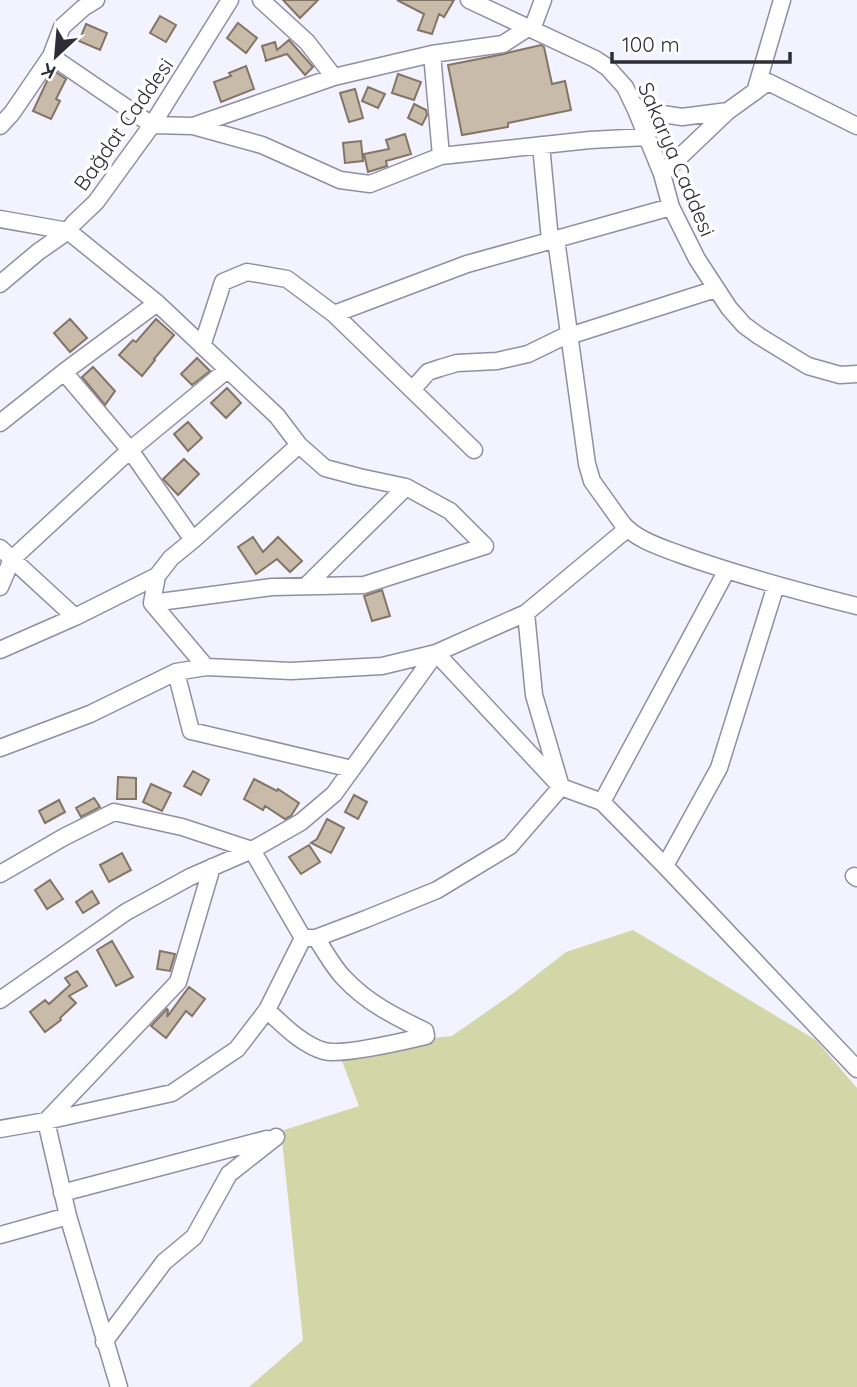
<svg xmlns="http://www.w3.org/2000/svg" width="857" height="1387" font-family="Quicksand,sans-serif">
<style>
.green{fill:#d3d7a8}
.building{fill:#c9bbaa;stroke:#827565;stroke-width:2}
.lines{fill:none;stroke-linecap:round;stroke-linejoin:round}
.minor-casing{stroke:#918ea2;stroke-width:19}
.minor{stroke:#fff;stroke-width:16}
.labels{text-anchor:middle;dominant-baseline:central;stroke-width:7;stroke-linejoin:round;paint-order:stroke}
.street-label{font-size:21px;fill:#2f2d35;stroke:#fff}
</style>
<rect width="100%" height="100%" fill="#f3f2ff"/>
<!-- green -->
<path class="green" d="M 633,930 L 816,1040 L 857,1088 L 857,1387 L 249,1387 L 303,1340 L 281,1131 L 359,1106 L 337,1048 L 452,1036 L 512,994 L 566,952 Z"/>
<!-- building -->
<path class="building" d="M 283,0 L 318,0 L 300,18 Z
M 397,0 L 454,0 L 444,17 L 439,14 L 432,34 L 418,30 L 424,14 Z
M 160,16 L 176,25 L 166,42 L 150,33 Z
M 238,23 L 257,38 L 246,53 L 227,38 Z
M 86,24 L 107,33 L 100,50 L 79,41 Z
M 289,40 L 313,67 L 305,75 L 287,54 L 265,61 L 266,60 L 262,46 L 275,42 L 277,50 Z
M 541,45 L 544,47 L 552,84 L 565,81 L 571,110 L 508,123 L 508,127 L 462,135 L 448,65 L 504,54 L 511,52 Z
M 246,66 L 254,89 L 221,102 L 214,82 L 231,76 L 229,73 Z
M 54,71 L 66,79 L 56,99 L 60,101 L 51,119 L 33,111 L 47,81 Z
M 398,74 L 421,82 L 414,100 L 392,93 Z
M 368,87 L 385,94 L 378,108 L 362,101 Z
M 355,89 L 363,118 L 349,122 L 340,93 Z
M 414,104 L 426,110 L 427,115 L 422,125 L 408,118 Z
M 405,134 L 411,154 L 386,161 L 387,166 L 368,172 L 364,154 L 389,149 L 386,140 Z
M 361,141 L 363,161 L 345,163 L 343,143 Z
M 70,319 L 87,338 L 70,352 L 54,333 Z
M 156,319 L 174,335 L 154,359 L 155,360 L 142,376 L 119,355 L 133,340 L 136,342 Z
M 197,358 L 210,371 L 192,385 L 181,374 Z
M 93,367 L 115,391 L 105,405 L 82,377 Z
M 227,388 L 241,403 L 226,418 L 211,403 Z
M 188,422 L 202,438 L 188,451 L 174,434 Z
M 184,459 L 199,474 L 178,495 L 163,479 Z
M 253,537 L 263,552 L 278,537 L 302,561 L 290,572 L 277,559 L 256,574 L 238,547 Z
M 382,590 L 390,616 L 372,621 L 364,596 Z
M 193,771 L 209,780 L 201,795 L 184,786 Z
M 118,777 L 136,778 L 136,799 L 117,799 Z
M 254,779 L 277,791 L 278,789 L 299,803 L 291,816 L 285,819 L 265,806 L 263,810 L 244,799 Z
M 151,784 L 171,793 L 162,811 L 143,802 Z
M 354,795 L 367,802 L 358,819 L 345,812 Z
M 94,798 L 100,807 L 81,817 L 76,808 Z
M 59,800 L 65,812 L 45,823 L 39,811 Z
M 327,819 L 344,828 L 331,853 L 311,843 L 317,839 Z
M 309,845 L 320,862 L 301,874 L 289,857 Z
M 122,853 L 131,870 L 109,882 L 100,865 Z
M 50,880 L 63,899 L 47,909 L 35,890 Z
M 92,891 L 99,903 L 83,913 L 76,902 Z
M 112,941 L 133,977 L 116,986 L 97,950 Z
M 160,951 L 175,954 L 170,971 L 157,969 Z
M 77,971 L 87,986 L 69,996 L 76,1003 L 60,1018 L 61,1020 L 45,1032 L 30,1012 L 45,1000 L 49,1004 L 70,985 L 65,978 Z
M 189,987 L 205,999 L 192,1016 L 186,1011 L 166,1038 L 151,1026 L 167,1009 L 168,1010 L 167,1017 Z"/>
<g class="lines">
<defs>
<path id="minor" d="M 261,0 L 307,42 L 334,77
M 469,0 L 595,59 L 607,67 L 625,87 L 636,110 L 662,174 L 671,207 L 697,259 L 729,308 L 744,325 L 759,336 L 808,366 L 840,375 L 857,374
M 51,56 L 152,125 L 193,126 L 334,77 L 432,54 L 503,44 L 534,24 L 543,0
M 755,92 L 782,0
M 636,110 L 682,117 L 728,111
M 0,126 L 12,113 L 51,56 L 62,27 L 83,8 L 96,0
M 193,126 L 262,145 L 340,180 L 370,184 L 441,156 L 432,54
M 541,145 L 550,240
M 441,156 L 590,140 L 646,137
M 662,174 L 728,111 L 768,82 L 857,126
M 0,219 L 68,231 L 157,303 L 277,416 L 299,445 L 325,468 L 359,477 L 406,487 L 450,511 L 485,546 L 364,585 L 272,587 L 152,603
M 556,239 L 587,464 L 592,481 L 622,523 C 635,539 660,547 679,554 C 737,575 797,591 857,606
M 0,284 L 38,252 L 68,231 L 74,223 L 96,202 L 152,125 L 230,0
M 334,314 L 467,264 L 671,207
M 569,336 L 716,289
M 202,346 L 223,282 L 247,272 L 287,279 L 334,314 L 474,450
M 412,390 L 428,372 L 440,368 L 457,363 L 497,361 L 528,354 L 569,334
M 0,423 L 64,372 L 157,303
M 193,540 L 130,450 L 227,370
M 0,548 L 75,617
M 306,586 L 406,487
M 0,587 L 12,559 L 130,450 L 64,372
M 526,613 L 534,695 L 561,787 L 602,802 L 665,866 L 857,1069
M 0,650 L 75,617 L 157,576
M 206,667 L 152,603 L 157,576 L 171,558 L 193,540 L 299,445
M 176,672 L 191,731 L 352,769
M 0,748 L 90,714 L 176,672 L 206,667 L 291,671 L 382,666 L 436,653 L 526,613 L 627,529
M 602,802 L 727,570
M 665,866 L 719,768 L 776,585
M 0,874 L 64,837 L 114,812 L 182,827 L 252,850 L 303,938
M 854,876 L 857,878
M 303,938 L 316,938 L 366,919 L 437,890 L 510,846 L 561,787 L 436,653
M 0,1000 L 126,912 L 190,877 L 252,850 L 301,822 L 334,794 L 436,653
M 267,1010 C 282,1024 302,1045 324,1051 C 342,1056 405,1041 426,1036 L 425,1031 C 396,1017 367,1003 344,978 C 333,967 325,951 316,938
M 46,1121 L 178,982 L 212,867
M 46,1121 L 68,1216 L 119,1387
M 0,1129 L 46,1121 L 172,1093 L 237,1049 L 267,1010 L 303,938
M 62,1193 L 267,1139
M 0,1235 L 68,1216
M 104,1342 L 164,1262 L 194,1237 L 229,1174 L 276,1137"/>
</defs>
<!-- minor casing -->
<use href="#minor" class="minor-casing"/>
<!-- minor -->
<use href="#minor" class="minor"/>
</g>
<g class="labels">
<!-- street labels -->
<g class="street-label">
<text transform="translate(123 124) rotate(-55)">Bağdat Caddesi</text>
<text transform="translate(677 159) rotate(67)">Sakarya Caddesi</text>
</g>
</g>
<!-- north arrow -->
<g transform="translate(56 56) rotate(206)" stroke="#ffffff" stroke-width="5" paint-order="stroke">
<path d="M0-5L12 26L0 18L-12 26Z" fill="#2f2d35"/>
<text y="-10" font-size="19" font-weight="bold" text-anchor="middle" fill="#2f2d35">K</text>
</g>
<!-- scale -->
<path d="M612 52v10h178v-10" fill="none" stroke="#2f2d35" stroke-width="3.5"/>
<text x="622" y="52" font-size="21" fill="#2f2d35" stroke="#ffffff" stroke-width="5" paint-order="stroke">100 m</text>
</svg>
